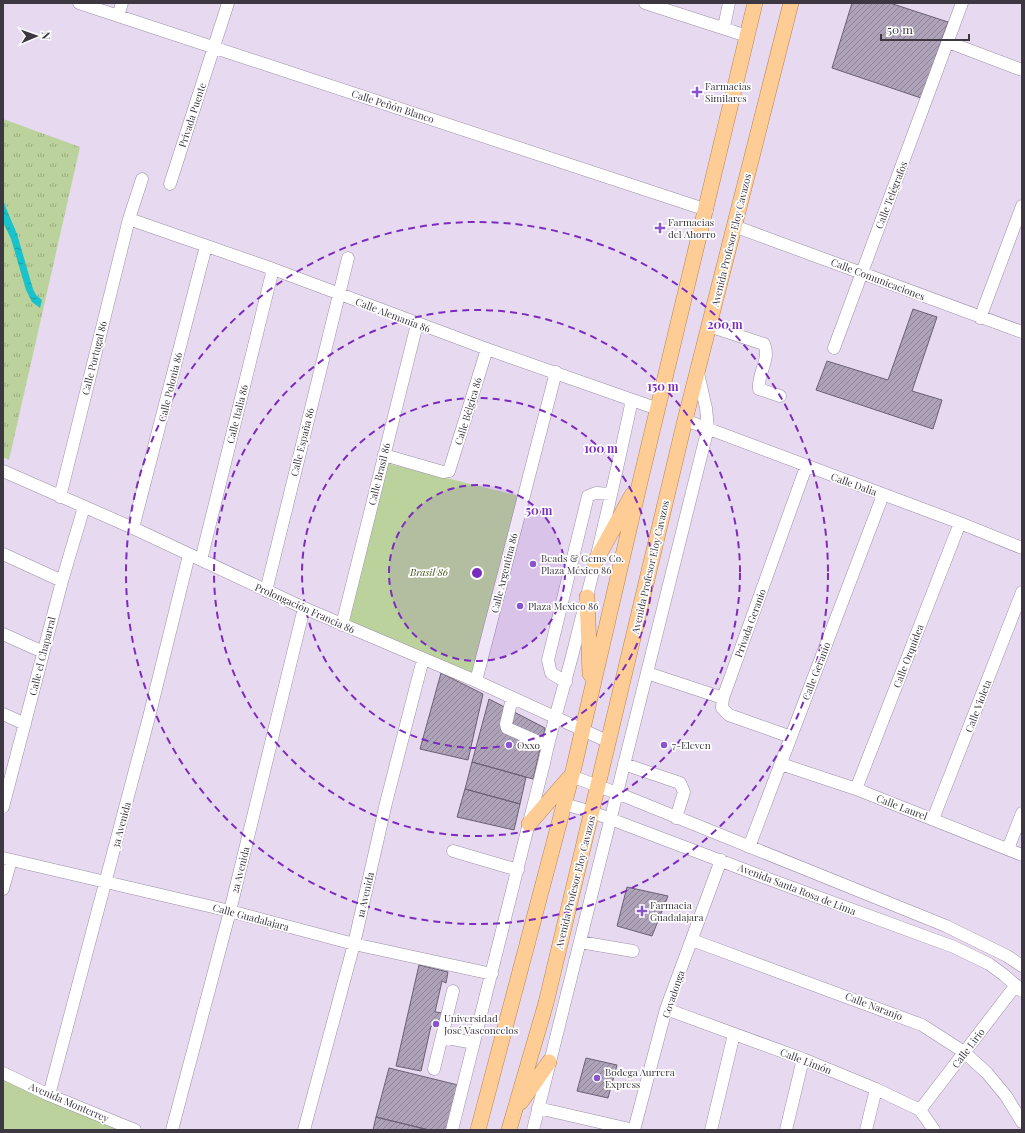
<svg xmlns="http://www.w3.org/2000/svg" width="1025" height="1133" font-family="'Playfair Display',serif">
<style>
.grass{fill:url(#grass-tufts)}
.green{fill:#bbd29c}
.water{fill:url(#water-ripples)}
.building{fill:url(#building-hatch);stroke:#6b6074}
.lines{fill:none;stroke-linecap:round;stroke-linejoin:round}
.minor-casing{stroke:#9b90a5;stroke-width:13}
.major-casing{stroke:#b98249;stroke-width:16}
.minor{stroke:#fff;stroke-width:12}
.major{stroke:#fecc95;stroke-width:15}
.ring{fill:none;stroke:#7b2cbf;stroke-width:2;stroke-dasharray:7 5}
.poi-dot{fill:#8855cd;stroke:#fff;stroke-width:1.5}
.labels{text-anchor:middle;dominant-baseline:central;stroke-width:3.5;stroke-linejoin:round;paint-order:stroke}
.poi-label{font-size:10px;fill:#3c3740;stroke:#fff;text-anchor:start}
.street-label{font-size:10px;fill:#3c3740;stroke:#fff}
.park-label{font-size:10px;font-style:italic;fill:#3f5516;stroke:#fff}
.centre{fill:#7b2cbf;stroke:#fff;stroke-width:2}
.ring-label{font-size:12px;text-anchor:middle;font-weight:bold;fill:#7b2cbf;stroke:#fff;stroke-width:3.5;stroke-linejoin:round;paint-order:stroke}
</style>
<defs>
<pattern id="grass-tufts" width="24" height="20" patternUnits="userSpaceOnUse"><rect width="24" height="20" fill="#bbd29c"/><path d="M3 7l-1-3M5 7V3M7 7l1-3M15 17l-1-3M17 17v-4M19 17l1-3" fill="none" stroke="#99ab81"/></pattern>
<pattern id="water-ripples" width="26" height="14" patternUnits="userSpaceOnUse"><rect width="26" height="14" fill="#1ac2cb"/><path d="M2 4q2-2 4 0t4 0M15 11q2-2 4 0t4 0" fill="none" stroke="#189ea6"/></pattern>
<pattern id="building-hatch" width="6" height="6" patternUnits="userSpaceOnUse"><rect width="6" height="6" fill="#ada2b8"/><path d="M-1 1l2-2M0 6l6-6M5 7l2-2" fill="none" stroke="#8e8597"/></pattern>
</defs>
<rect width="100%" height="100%" fill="#e6d9f0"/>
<!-- grass -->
<path class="grass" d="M 3,119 L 80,147 L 9,460 L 3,457 Z"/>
<!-- green -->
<path class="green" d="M 386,463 L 519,496 L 474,675 L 345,619 Z
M 3,1073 L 137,1130 L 3,1130 Z"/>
<!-- water -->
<path class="water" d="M 3,201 L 17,234 L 33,289 L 36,295 L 42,300 L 40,308 L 32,302 L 26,290 L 11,239 L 3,222 Z"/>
<!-- building -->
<path class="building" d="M 852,3 L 890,3 L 948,22 L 921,98 L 832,68 Z
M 913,309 L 937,317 L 912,391 L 942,400 L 933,429 L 816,390 L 827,361 L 888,380 Z
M 441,673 L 483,694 L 468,760 L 420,749 Z
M 489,699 L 545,728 L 533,779 L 472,762 Z
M 472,762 L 526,777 L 520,804 L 465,789 Z
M 465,789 L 520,804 L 514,830 L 457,817 Z
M 627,887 L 668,896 L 652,936 L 617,926 Z
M 419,965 L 448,972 L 446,983 L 442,981 L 435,1012 L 444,1013 L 440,1027 L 431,1026 L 421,1071 L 396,1066 Z
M 586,1058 L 617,1065 L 608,1098 L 577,1091 Z
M 389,1068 L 462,1086 L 451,1130 L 429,1130 L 376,1117 Z
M 376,1117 L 429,1130 L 373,1130 Z"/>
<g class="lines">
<defs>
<path id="minor" d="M 79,3 L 707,210
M 645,3 L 747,36
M 118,16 L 122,3
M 724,27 L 729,3
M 948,42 L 1022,70
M 170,184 L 228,3
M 129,219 L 273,269 L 487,349 L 658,409
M 734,226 L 1022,332
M 980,318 L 1022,206
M 709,326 L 764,344 C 771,359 757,374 759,389 L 780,396
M 834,348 L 962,3
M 685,420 L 960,523 L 1022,548
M 384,455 L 443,472 L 449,471 L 487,349
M 3,471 L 133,528 L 304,608 L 476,681 L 609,742
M 60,497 L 129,219 L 142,179
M 133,528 L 206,246
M 3,554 L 62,581
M 201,560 L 273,269
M 266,591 L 348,258
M 342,625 L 417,324
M 3,634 L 43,652
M 647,673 L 723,698
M 476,681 L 556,372
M 566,682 L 551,673 L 548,660 L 588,496 L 596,493 L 611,494
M 512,698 L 506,724 L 507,728 L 548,746
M 3,714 L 25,724
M 791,737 L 729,715 L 722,708 L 723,698 L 806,467
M 624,764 L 680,783 L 684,792 L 676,818
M 781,764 L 856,789 L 1022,855
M 571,776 L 617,793 L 946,926 L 1007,956 L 1022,966
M 856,789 L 960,523
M 564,804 L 592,812 L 766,878 L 954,947 L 989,964 L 1004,975 L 1022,991
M 3,807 L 62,581 L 84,507
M 933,819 L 1022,592
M 749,847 L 883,495
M 1008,849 L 1022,813
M 453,851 L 518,870
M 3,858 L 230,911 L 354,944 L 492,974
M 3,889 L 11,860
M 692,940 L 922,1025 L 964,1052 L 987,1073 L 1006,1096 L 1022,1122
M 580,942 L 633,951
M 666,1009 L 803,1059 L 876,1089 L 920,1110 L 934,1130
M 442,1037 L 474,1043
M 434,1069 L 453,991
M 3,1073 L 49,1095 L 135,1130
M 49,1095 L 149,717 L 189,555
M 538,1108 L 634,1130
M 920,1110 L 1016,985
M 172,1130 L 230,911 L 304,608
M 304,1130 L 354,944 L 386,803 L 423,659
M 452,1130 L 544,763 C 553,720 567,679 577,636 C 597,558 615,479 632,400
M 533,1130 L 708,428 L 706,408 L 698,373
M 634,1130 L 666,1009 L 721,860
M 711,1130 L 734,1034
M 786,1130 L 803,1059
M 866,1130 L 876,1089"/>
<path id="major" d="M 595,562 L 632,495
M 587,597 L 590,674
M 529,824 L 569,778
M 521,1102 L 549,1062
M 478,1130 L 574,767 L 640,482 L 755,3
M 509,1130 L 546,1003 L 685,420 L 791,3"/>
</defs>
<!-- minor casing -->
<use href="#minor" class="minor-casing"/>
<!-- major casing -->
<use href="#major" class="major-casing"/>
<!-- minor -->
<use href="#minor" class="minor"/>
<!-- major -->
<use href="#major" class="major"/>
</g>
<!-- distance rings -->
<circle cx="477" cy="573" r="88" fill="#7b2cbf" fill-opacity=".12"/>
<g class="ring">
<circle cx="477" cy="573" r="88"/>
<circle cx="477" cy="573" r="175"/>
<circle cx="477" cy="573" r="263"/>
<circle cx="477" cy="573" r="351"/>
</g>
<!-- markers -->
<g class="poi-dot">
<path d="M695 86h4v4h4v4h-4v4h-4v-4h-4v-4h4z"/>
<path d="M658 222h4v4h4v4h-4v4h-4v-4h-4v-4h4z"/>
<circle cx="533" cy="564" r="4"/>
<circle cx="520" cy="606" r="4"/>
<circle cx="509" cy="745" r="4"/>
<circle cx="664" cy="745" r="4"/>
<path d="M640 905h4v4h4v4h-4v4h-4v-4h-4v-4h4z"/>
<circle cx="436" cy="1024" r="4"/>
<circle cx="597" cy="1078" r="4"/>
</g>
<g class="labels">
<!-- poi labels -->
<g class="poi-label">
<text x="705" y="86">Farmacias<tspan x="705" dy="12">Similares</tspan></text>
<text x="668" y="222">Farmacias<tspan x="668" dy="12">del Ahorro</tspan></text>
<text x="541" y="558">Beads &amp; Gems Co.<tspan x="541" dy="12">Plaza México 86</tspan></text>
<text x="528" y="606">Plaza Mexico 86</text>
<text x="517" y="745">Oxxo</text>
<text x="672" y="745">7-Eleven</text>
<text x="650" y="905">Farmacia<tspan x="650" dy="12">Guadalajara</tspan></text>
<text x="444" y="1018">Universidad<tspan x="444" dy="12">José Vasconcelos</tspan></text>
<text x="605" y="1072">Bodega Aurrera<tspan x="605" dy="12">Express</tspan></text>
</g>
<!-- street labels -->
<g class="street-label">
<text transform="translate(393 106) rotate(18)">Calle Peñón Blanco</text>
<text transform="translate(192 115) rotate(-72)">Privada Puente</text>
<text transform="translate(891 195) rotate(-69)">Calle Telégrafos</text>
<text transform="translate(731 240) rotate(-76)">Avenida Profesor Eloy Cavazos</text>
<text transform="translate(878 279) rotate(21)">Calle Comunicaciones</text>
<text transform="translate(393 315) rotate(21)">Calle Alemania 86</text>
<text transform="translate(94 358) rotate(-76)">Calle Portugal 86</text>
<text transform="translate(170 387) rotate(-76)">Calle Polonia 86</text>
<text transform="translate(468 411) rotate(-73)">Calle Bélgica 86</text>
<text transform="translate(237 414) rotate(-76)">Calle Italia 86</text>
<text transform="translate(302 442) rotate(-76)">Calle España 86</text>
<text transform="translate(379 474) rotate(-76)">Calle Brasil 86</text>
<text transform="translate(854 484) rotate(20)">Calle Dalia</text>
<text transform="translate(650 567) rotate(-77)">Avenida Profesor Eloy Cavazos</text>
<text transform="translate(504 573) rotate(-76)">Calle Argentina 86</text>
<text transform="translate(305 608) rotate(24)">Prolongación Francia 86</text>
<text transform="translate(750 623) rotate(-70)">Privada Geranio</text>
<text transform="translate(42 656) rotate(-76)">Calle el Chaparral</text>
<text transform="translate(908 656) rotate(-69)">Calle Orquídea</text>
<text transform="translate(816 671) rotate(-69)">Calle Geranio</text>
<text transform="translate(978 706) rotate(-69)">Calle Violeta</text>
<text transform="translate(902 807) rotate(21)">Calle Laurel</text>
<text transform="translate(121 825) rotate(-75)">3a Avenida</text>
<text transform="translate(240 870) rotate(-76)">2a Avenida</text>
<text transform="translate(575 882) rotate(-76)">Avenida Profesor Eloy Cavazos</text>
<text transform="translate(797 889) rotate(21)">Avenida Santa Rosa de Lima</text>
<text transform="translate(365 895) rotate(-77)">1a Avenida</text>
<text transform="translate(251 917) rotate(15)">Calle Guadalajara</text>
<text transform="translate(673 994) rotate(-71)">Covadonga</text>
<text transform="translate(874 1006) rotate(21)">Calle Naranjo</text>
<text transform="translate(968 1048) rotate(-53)">Calle Lirio</text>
<text transform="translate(806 1061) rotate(21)">Calle Limón</text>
<text transform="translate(69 1102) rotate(23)">Avenida Monterrey</text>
</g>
<!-- park labels -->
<g class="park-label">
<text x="429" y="572">Brasil 86</text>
</g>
</g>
<circle cx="477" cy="573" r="6" class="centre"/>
<g class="ring-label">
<text x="725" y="329">200 m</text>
<text x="663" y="391">150 m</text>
<text x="601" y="453">100 m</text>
<text x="539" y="515">50 m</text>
</g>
<!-- border -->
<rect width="1025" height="1133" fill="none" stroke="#3c3740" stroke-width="8"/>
<!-- north arrow -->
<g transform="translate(36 36) rotate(88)" stroke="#ffffff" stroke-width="3" paint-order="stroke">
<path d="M0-3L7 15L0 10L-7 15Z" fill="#3c3740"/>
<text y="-6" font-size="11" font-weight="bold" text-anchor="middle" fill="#3c3740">N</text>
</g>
<!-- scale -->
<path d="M881 34v6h88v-6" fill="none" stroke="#3c3740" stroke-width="2"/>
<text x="887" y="34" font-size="12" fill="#3c3740" stroke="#ffffff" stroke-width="3" paint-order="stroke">50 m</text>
</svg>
